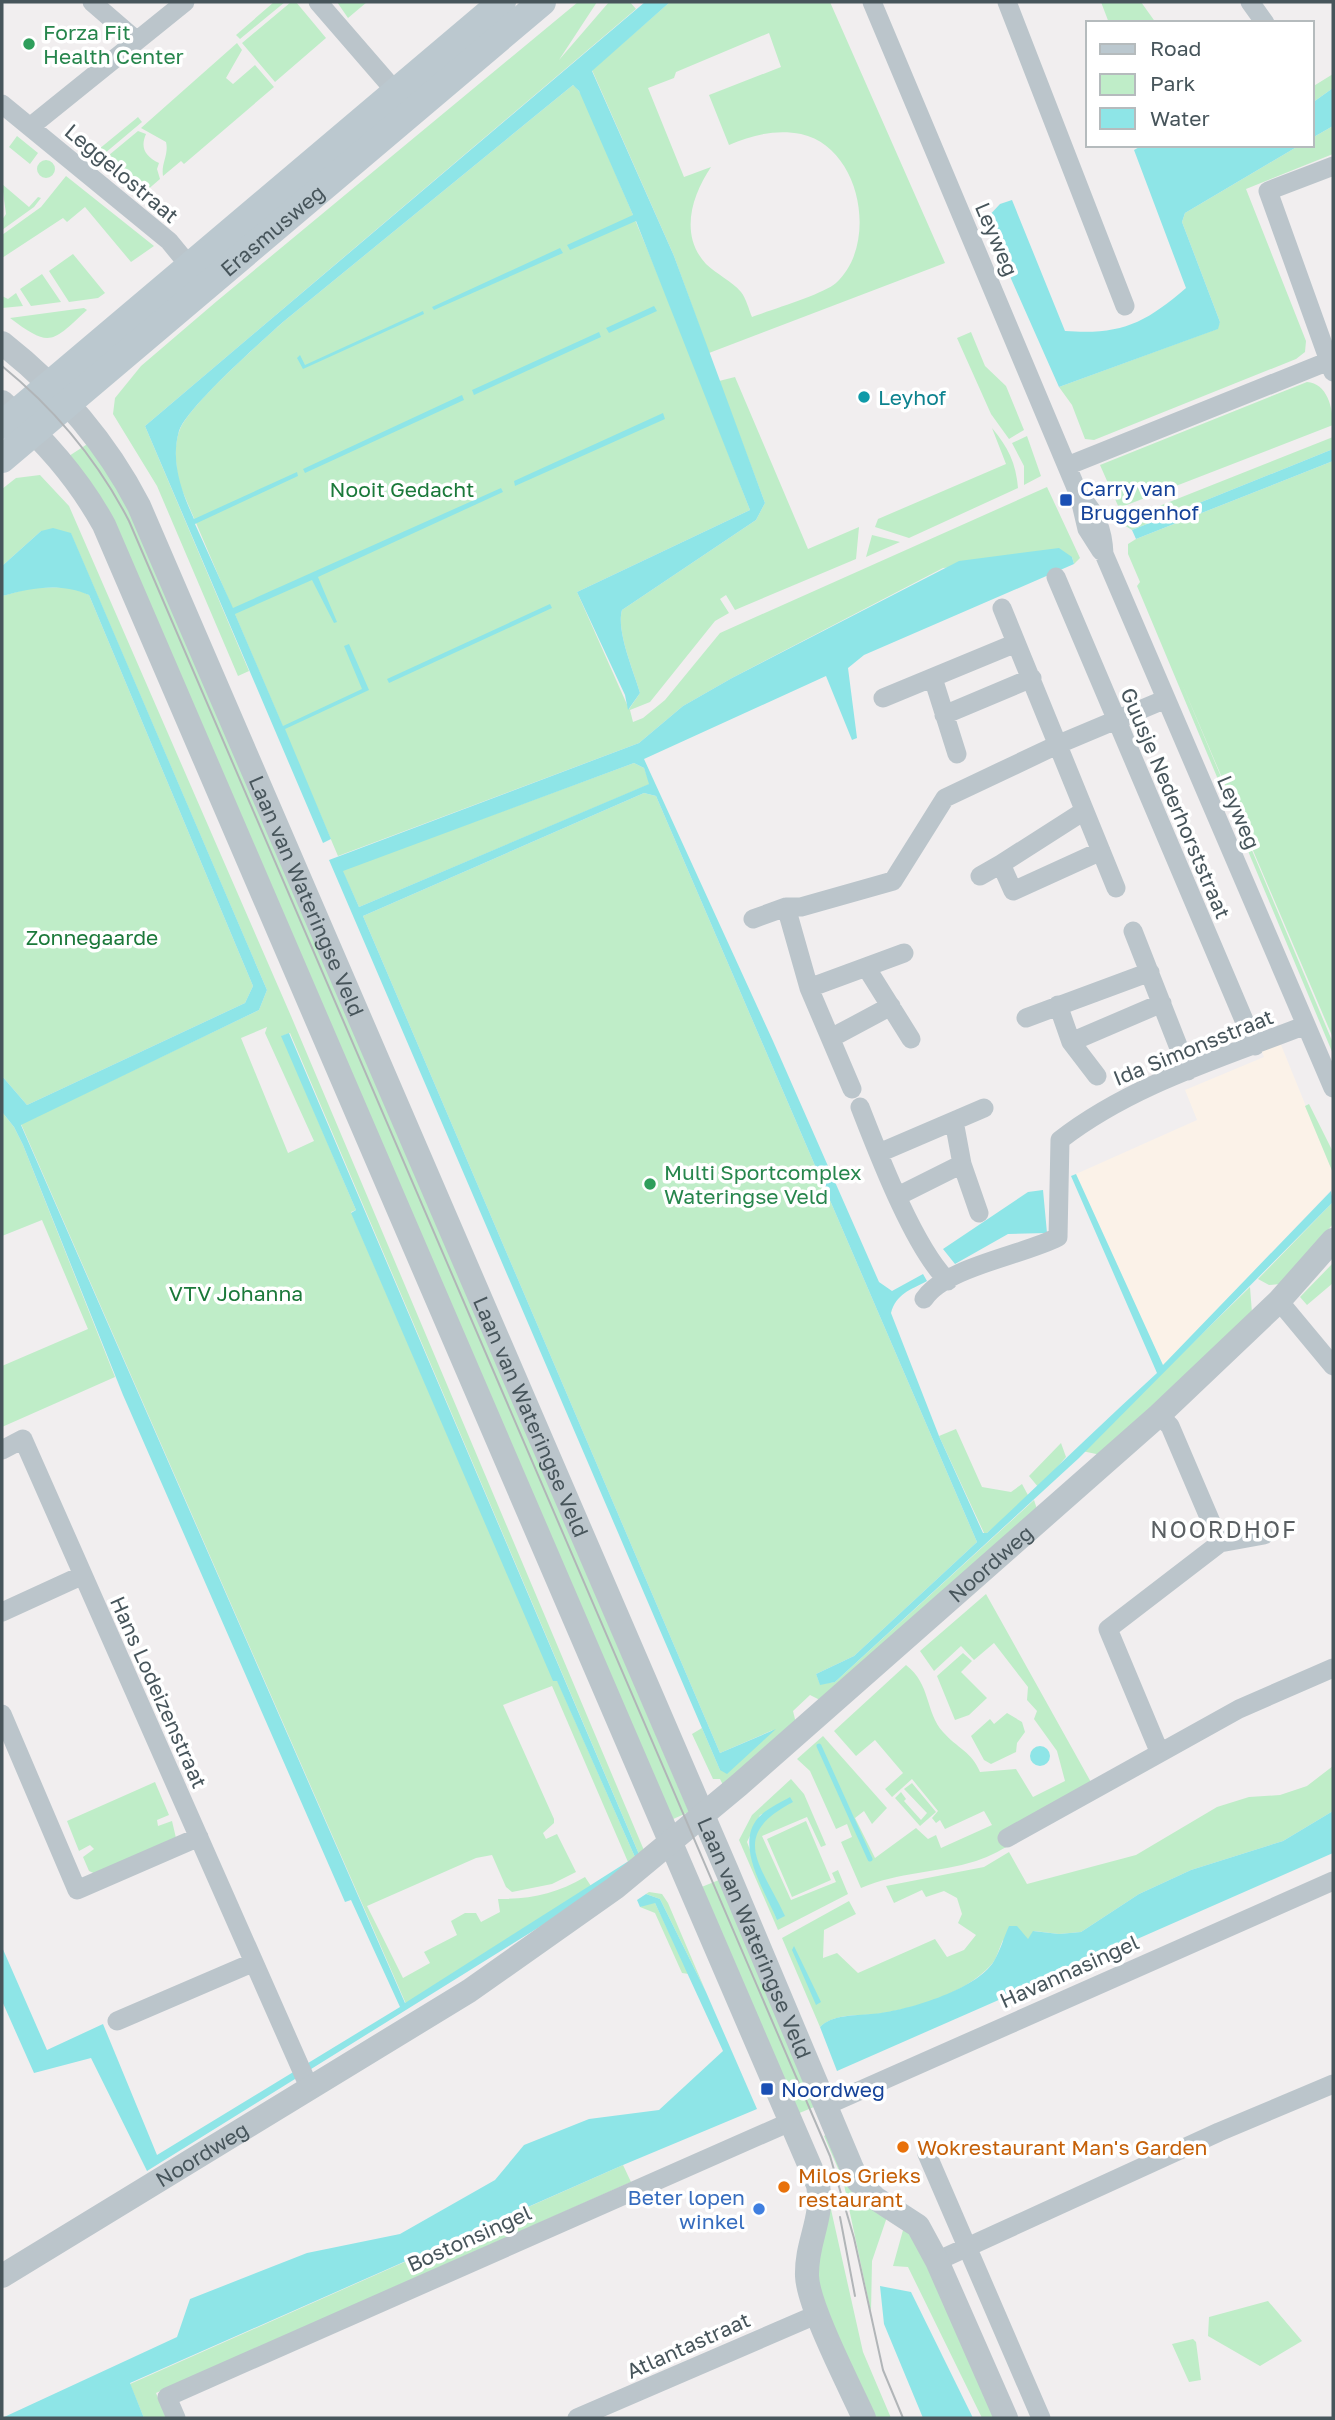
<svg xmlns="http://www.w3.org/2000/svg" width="1335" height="2420" font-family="'Golos Text',sans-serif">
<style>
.commercial{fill:#fbf2e8}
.green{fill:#bfedc8;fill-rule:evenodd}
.water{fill:#8ee5e7;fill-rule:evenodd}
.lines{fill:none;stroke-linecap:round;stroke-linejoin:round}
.stream{stroke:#8ee5e7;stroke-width:5}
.minor{stroke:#bbc5cb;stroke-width:19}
.tertiary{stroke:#bbc5cb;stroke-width:24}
.secondary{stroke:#bbc8cf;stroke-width:28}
.tram{stroke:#b1b5b8;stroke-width:2}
.leisure-dot{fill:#2e9e5b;stroke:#fff;stroke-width:2.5}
.culture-dot{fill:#0f9aa8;stroke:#fff;stroke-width:2.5}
.transit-dot{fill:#1a4fb4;stroke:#fff;stroke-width:2.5}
.food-dot{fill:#e8710a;stroke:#fff;stroke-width:2.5}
.shop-dot{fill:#3f7fe0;stroke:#fff;stroke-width:2.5}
.labels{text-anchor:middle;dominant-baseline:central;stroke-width:7;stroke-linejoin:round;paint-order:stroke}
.leisure-label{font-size:21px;fill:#27864d;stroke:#fff;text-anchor:start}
.street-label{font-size:21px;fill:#47555b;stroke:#fff}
.culture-label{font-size:21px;fill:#0d838f;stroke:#fff;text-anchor:start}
.transit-label{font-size:21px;fill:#164399;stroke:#fff;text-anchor:start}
.park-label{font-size:21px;fill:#1b793a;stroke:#fff}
.food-label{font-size:21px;fill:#c56008;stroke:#fff;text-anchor:start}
.shop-label{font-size:21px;fill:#366cbe;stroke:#fff;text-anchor:end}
.neighbourhood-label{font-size:23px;letter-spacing:2px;fill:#5b6063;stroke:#fff}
</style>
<rect width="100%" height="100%" fill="#f1eeef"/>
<!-- commercial -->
<path class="commercial" d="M 1275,1030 L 1333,1173 L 1333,1188 L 1163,1366 L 1076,1174 L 1197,1120 L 1185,1090 L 1264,1057 L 1256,1038 Z"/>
<!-- green -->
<path class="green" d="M 274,2 L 285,2 L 240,39 L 236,35 Z
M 291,2 L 296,2 L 326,38 L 275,82 L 242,43 Z
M 337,2 L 367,2 L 348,18 Z
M 578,2 L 597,2 L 559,60 L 609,2 L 630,2 L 636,9 L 145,426 L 249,671 L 238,676 L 157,486 L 113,414 L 115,398 L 141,366 L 217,301 Z
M 670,2 L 830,2 L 945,263 L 709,353 L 674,256 L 592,70 ZM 769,33 L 781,67 L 709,95 L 729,145 C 752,135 776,129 801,134 C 861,147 879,244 836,283 C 824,294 770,310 752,317 C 749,310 746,298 741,292 C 732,281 716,274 706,264 C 679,235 692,195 711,167 L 684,177 L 648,88 L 674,78 L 676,72 Z
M 1101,2 L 1141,2 L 1156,23 L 1109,23 Z
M 237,43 L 242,50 L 226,78 L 233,84 L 255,65 L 274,87 L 184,164 L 181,161 L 163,176 C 161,163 169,155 166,142 L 141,128 Z
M 1333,74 L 1333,88 L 1312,103 L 1312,87 Z
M 573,85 C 587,95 603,143 610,161 C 660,276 705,393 750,510 L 577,592 L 629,709 L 640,693 C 634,672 616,631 622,610 L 756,520 L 765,503 L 719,381 L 735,377 L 808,549 L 859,527 L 856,559 L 735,610 L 726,595 L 720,599 L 729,613 L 715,621 L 650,702 L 630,710 L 633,722 L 643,718 L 665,700 L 720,633 L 1047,487 L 1080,558 L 1074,564 L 1072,557 L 943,568 L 732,678 L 683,706 L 639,743 L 338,856 L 179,483 C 176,466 173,446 180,429 C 191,403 260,343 283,322 Z
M 138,117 L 142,122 L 98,159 L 93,154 Z
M 1333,126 L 1333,154 L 1246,189 L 1306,341 L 1305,352 L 1296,359 L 1094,440 L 1085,439 L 1072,405 L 1059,387 L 1217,329 L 1220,322 L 1182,222 L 1185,213 L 1300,145 L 1312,145 L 1312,138 Z
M 138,131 L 146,134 C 140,148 145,156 159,163 L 157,169 L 160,179 L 138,198 L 97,165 Z
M 17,136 L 38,153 L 30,164 L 9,147 Z
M37 169a9 9 0 1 1 18 0a9 9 0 1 1-18 0Z
M 66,176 L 154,246 L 131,262 L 85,207 L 67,222 L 63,218 L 2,258 L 2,235 L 41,207 Z
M 2,184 L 29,207 L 38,197 L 41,198 L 34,207 L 2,230 L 2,220 L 6,214 Z
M 73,254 L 105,293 L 98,298 L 69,302 L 49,271 Z
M 42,274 L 61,302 L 31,306 L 20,289 Z
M 16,293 L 23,306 L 2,308 L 2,296 L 8,299 Z
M 84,308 L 87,310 C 52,342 51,349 10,318 Z
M 971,332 L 985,366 L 1006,386 L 1024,430 L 1009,439 L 991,414 L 957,338 Z
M 1307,382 C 1327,383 1333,408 1333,425 L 1119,508 L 1100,465 Z
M 992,428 C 1008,447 1016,463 1018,488 L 909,538 L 875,527 L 878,519 L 1006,464 Z
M 1027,436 L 1041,476 L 1024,485 L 1024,466 L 1012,443 Z
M 1333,437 L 1333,449 L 1132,530 L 1119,522 Z
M 92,441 L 111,468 L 689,1812 L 671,1820 L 69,456 Z
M 1333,461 L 1333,1038 L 1182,684 L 1333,1043 L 1333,1054 L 1137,586 L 1140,582 L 1128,554 L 1128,544 L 1136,539 Z
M 40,475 L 69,506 L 291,1016 L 646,1855 L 641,1859 L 290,1033 L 282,1036 L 356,1210 L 351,1212 L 554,1681 L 557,1680 L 635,1857 L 628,1862 L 552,1686 L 503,1705 L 554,1819 L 554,1823 L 543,1833 L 546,1839 L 557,1834 L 576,1872 L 552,1884 L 512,1892 L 506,1887 L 492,1855 L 476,1858 L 367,1906 L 403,1978 L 430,1963 L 424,1952 L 457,1935 L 451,1921 L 465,1913 L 476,1913 L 481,1922 L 500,1912 L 498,1899 C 531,1899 556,1894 585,1877 L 591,1886 L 406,2004 L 21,1124 L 259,1010 L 267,990 L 71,534 L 41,531 L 2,566 L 2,489 L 16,478 ZM 267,1027 L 265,1033 L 314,1141 L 288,1153 L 241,1038 Z
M 872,535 L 900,542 L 866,557 Z
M 73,587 L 89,595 L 253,986 L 245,1003 L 27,1105 L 2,1076 L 2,596 L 31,588 Z
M 634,763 L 644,768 L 650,784 L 359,907 L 342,870 Z
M 644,793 L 656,796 L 977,1542 L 854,1656 L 816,1674 L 820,1684 L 835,1682 L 1034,1500 L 1037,1509 L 820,1700 L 810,1695 L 793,1711 L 796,1723 L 724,1787 L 720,1779 L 713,1779 L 692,1734 L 702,1728 L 720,1770 L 773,1730 L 720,1753 L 363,916 Z
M 1309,1104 L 1333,1152 L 1333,1173 L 1305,1106 Z
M 2,1112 L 14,1127 L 23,1145 L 115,1377 L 2,1427 L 2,1366 L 88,1329 L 42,1220 L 2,1236 Z
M 1333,1202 L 1333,1224 L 1280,1284 L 1269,1285 L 1258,1279 Z
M 1333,1263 L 1333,1283 L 1307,1305 L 1300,1297 Z
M 1250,1287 L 1252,1313 L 1101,1455 L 1082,1451 Z
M 956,1429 L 982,1487 L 1011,1492 L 1022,1484 L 1029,1497 L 987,1533 L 984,1533 L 939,1436 Z
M 1061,1443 L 1066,1457 L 1039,1488 L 1029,1476 Z
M 986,1594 L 1092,1784 C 1056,1810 1018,1847 976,1861 C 938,1873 898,1872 861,1888 L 841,1842 L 852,1837 L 847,1824 L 836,1829 L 810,1771 L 797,1759 L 823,1736 L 887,1808 L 872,1824 L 864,1811 L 855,1818 L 875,1858 L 916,1828 L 928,1839 L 936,1835 L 941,1848 L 992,1825 L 984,1811 L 945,1829 L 940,1820 L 936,1823 L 932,1818 L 938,1811 L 912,1779 L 892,1797 L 885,1789 L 903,1773 L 875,1740 L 856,1756 L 834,1731 L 906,1665 C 931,1684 925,1712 943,1732 C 957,1748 972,1752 980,1772 L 1016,1769 L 1033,1797 L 1065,1781 L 1057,1751 L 1034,1719 L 1037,1711 L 1027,1700 L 1028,1687 L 994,1643 L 974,1660 L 961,1646 L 934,1671 L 920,1651 Z
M 963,1653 L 972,1661 L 961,1672 L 987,1698 L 969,1715 L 955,1720 L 937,1676 Z
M 1007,1713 L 1022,1722 L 1025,1732 L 1017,1743 L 1016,1752 L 991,1764 L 984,1760 L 971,1736 L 990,1719 L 994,1724 Z
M 1333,1766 L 1333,1811 L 1283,1841 L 1191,1870 L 1139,1894 L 1081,1932 L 1059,1934 L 1034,1931 L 1020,1952 L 1003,1940 C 999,1948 997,1959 991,1965 C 963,1995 916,2008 877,2014 C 858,2016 835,2013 820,2027 L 782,1938 L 849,1901 L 856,1914 L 824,1930 L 823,1958 L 837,1953 L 858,1973 L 935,1939 L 947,1957 L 964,1950 L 976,1935 L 958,1923 L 962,1914 L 957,1898 L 944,1891 L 926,1897 L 922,1890 L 894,1903 L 886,1886 L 984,1867 L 1009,1852 L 1027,1884 L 1136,1855 L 1217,1807 L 1249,1797 L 1280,1795 L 1307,1786 Z
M 791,1779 L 804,1794 L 826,1845 L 821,1847 L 807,1817 L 762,1836 L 791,1900 L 836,1882 L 832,1873 L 838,1870 L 848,1894 L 778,1930 L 739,1840 L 752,1815 ZM 792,1802 C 783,1807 771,1811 764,1819 C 740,1843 769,1893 777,1920 L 747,1842 L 760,1815 Z
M 155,1782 L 169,1815 L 157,1820 L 158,1826 L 172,1821 L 176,1838 L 98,1875 L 89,1871 L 83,1857 L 94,1849 L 90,1845 L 79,1851 L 67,1821 Z
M 912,1783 L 936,1812 L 920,1826 L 895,1798 L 901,1792 L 906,1799 L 904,1801 L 921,1820 L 927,1813 L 904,1789 Z
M 806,1821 L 831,1880 L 792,1897 L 767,1839 Z
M 719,1880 L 814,2107 L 797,2114 L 699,1888 Z
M 649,1892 L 662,1894 L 668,1903 L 706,1992 L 660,1899 L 646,1894 Z
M 648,1903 L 655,1903 L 689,1974 L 682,1973 L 655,1913 L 640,1907 Z
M 827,2134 C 843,2167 852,2204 887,2217 L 872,2261 L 871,2312 L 843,2180 L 824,2136 Z
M 623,2165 L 631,2182 L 156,2393 L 166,2418 L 144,2418 L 130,2384 Z
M 830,2205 L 863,2352 L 891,2418 L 874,2418 C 857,2378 806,2286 816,2245 C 820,2229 829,2227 830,2205 Z
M 905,2223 L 918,2242 L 998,2418 L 982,2418 L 908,2267 L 893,2266 Z
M 1268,2301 L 1302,2341 L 1260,2366 L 1208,2336 L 1209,2317 Z
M 1193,2339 L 1196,2342 L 1201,2380 L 1189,2382 L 1172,2344 Z"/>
<!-- water -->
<path class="water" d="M 645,2 L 670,2 L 592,71 L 674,256 L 765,503 L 756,520 L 622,610 C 616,631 634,672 640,693 L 628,710 L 625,695 L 577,592 L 750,510 L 636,221 L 570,250 L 567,245 L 633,215 L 579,91 L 573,85 L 283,322 C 262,341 186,408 179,431 C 170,462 182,492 194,519 L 297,472 L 298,476 L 195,524 L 233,608 L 501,488 L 503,492 L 318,577 L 337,622 L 334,623 L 312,580 L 235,614 L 283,726 L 362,689 L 344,646 L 349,644 L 369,690 L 285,729 L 331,839 L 323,843 L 145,426 Z
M 1333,88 L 1333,126 L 1312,138 L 1312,103 Z
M 1143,145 L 1300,145 L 1185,213 L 1182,222 L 1220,322 L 1218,329 L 1059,387 L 985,220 L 1000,204 L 1012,200 L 1065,331 C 1121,335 1144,324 1186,288 L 1134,150 Z
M 560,248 L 563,253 L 434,310 L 432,307 Z
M 654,306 L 657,311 L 609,333 L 606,328 Z
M 423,311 L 424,314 L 303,369 L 297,358 L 300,355 L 305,365 Z
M 599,332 L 601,337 L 474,395 L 472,390 Z
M 462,395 L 464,400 L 305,473 L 303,469 Z
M 663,413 L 665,419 L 515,486 L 514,481 Z
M 1333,449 L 1333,461 L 1136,539 L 1132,530 Z
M 53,528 L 71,533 L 267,990 L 259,1010 L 21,1125 L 405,2003 L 635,1857 L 557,1681 L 553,1681 L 351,1213 L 356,1210 L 281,1036 L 289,1033 L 641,1859 L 591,1895 L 147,2171 L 91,2058 L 34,2073 L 2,2001 L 2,1947 L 47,2050 L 103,2024 L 157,2155 L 400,2007 L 351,1900 L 345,1902 L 123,1395 L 23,1145 L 14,1127 L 2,1112 L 2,1076 L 27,1105 L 245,1003 L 253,986 L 89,595 C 60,582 31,588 2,596 L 2,566 L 41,531 Z
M 1059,548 L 1072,557 L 1074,564 L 864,655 L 848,668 L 857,738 L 852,740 L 826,676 L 644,759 L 773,1041 L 879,1282 L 892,1291 L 923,1274 L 927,1281 C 910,1290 896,1294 891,1313 L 939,1436 L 983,1533 L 987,1533 C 1044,1480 1099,1426 1157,1373 L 1071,1176 L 1076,1174 L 1163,1365 L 1331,1191 L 1333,1202 L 1079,1458 L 835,1682 L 820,1685 L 816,1674 L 854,1656 L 977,1542 L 656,796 L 644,793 L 363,916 L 720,1753 L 776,1729 L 727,1774 L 720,1770 L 329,860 L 639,743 L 683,706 L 732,678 L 959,561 ZM 634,763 L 644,768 L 649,784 L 359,907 L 343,871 Z
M 550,604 L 552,608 L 389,683 L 387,679 Z
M 1043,1190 L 1047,1233 L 1008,1234 L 955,1264 L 943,1249 L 1028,1192 Z
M1030 1756a10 10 0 1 1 20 0a10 10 0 1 1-20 0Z
M 790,1797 L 793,1802 C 728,1836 761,1864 785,1916 L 777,1920 C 766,1892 734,1846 758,1818 C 766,1809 780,1803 790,1797 Z
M 1333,1811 L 1333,1853 L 837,2071 L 820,2027 C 833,2014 854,2016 871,2014 C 903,2012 977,1990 994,1961 C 1000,1951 1004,1937 1009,1926 L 1017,1926 L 1028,1939 L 1033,1931 L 1059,1934 L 1081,1932 L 1139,1894 L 1191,1870 L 1283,1841 Z
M 646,1894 L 660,1899 L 706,1992 L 757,2109 L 623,2165 L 130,2383 L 144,2418 L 2,2418 L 177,2337 L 190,2299 L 307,2253 L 400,2234 L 495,2180 L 524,2145 L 589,2119 L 659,2110 L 723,2051 L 655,1903 L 640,1907 L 637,1900 Z
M 794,1946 L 821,2002 L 816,2005 L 792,1950 Z
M 880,2286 L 911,2292 L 973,2418 L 923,2418 L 884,2324 Z"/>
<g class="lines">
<!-- stream -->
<path class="stream" d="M 819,1746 L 870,1859"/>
<!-- minor -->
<path class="minor" d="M 92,2 L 137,41
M 318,2 L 402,99
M 872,2 L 1079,495 L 1087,529 L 1101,551
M 1007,2 L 1125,306
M 1250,2 L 1265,23
M 2,104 L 169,241 L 196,274
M 30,127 L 185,2
M 1333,372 L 1268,191 L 1333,166
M 1067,466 L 1329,361
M 1079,495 C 1096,513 1103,529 1104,554 L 1333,1088
M 1056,577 L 1255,1046
M 1002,608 L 1116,888
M 933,678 L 957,754
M 883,698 L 1016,643
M 944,715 L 1032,678
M 1084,811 L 1001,864 L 1013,891 L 1101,851
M 980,876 L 1001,864
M 786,907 L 809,988 L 852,1089
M 753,919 L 786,907 L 801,907 L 893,881 L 945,798 L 1059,744 L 1166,699
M 1133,931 L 1188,1071
M 866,967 L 911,1039
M 809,988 L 904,953
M 1058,1005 L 1071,1042 L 1097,1076
M 1026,1018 L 1150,972
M 831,1038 L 891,1006
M 1071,1042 L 1162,1003
M 860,1107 C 878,1153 914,1248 948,1281
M 879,1153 L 984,1108
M 962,1164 L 979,1213
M 898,1196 L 962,1164 L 954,1121
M 924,1299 C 945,1267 1024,1255 1058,1237 L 1060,1140 C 1132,1084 1222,1058 1306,1025
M 1279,1301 L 1333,1366
M 1159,1415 L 1170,1426 L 1220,1543
M 2,1450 L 23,1439 L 309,2087
M 2,1612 L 83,1575
M 2,1714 L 77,1890 L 199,1837
M 1159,1751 L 1108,1629 L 1220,1543 L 1264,1535
M 1007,1838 L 1239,1709 L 1333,1668
M 117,2021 L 252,1963
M 825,2106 L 1333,1881
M 927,2154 L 1041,2418
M 937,2261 L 1219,2132 L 1333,2084
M 176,2418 L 167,2397 L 790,2122
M 577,2418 L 818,2314"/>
<!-- tertiary -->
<g class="tertiary">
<path id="s1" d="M 2,343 C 58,387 106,442 139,506 L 727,1871 L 851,2166 L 858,2181 L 875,2198 L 918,2226 L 937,2261 L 1006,2418"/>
<path d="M 2,402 C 43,439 77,476 104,525 L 818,2185 C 824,2219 806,2241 807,2276 C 808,2306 850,2387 864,2418"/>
<path id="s2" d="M 2,2276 L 469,1991 L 615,1888 L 739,1785 L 1159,1415 L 1279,1301 L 1333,1240"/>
</g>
<!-- secondary -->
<g class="secondary">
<path d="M 2,425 L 502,2"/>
<path id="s3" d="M 2,459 L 542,2"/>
</g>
<!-- tram -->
<path class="tram" d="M 2,366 C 56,410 97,459 129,521 L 830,2156 L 854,2238 L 883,2370 L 903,2418
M 840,2217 L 855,2296"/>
</g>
<!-- markers -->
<g class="leisure-dot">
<circle cx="29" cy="44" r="7"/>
<circle cx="650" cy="1184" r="7"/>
</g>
<circle class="culture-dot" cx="864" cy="397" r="7"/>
<g class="transit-dot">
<rect x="1059" y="493" width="14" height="14" rx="3.5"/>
<rect x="760" y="2082" width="14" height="14" rx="3.5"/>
</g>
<g class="food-dot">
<circle cx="903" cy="2147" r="7"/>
<circle cx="784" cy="2187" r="7"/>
</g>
<circle class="shop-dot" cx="759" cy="2209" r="7"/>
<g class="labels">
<!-- leisure labels -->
<g class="leisure-label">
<text x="43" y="32">Forza Fit<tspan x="43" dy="24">Health Center</tspan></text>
<text x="664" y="1172">Multi Sportcomplex<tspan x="664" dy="24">Wateringse Veld</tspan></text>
</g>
<!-- street labels -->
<g class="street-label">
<text transform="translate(122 173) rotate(40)">Leggelostraat</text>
<text stroke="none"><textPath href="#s3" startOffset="354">Erasmusweg</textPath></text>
<text transform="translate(997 239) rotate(67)">Leyweg</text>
<text transform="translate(1176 803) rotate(67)">Guusje Nederhorststraat</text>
<text transform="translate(1239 812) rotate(67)">Leyweg</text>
<text stroke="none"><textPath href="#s1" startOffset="639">Laan van Wateringse Veld</textPath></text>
<text transform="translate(1193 1047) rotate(-22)">Ida Simonsstraat</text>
<text stroke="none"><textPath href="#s1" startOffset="1206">Laan van Wateringse Veld</textPath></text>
<text stroke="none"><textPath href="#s2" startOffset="1222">Noordweg</textPath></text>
<text transform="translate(159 1692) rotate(66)">Hans Lodeizenstraat</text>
<text stroke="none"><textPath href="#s1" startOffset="1773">Laan van Wateringse Veld</textPath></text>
<text transform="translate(1069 1971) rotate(-24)">Havannasingel</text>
<text stroke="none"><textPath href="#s2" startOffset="234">Noordweg</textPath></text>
<text transform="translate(469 2238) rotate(-24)">Bostonsingel</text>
<text transform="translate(688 2345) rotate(-24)">Atlantastraat</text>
</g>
<!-- culture labels -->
<g class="culture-label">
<text x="878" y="397">Leyhof</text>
</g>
<!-- transit labels -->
<g class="transit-label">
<text x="1080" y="488">Carry van<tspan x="1080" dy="24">Bruggenhof</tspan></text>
<text x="781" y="2089">Noordweg</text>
</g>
<!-- park labels -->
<g class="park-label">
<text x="402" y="489">Nooit Gedacht</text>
<text x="92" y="937">Zonnegaarde</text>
<text x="236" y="1293">VTV Johanna</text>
</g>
<!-- food labels -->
<g class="food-label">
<text x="917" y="2147">Wokrestaurant Man's Garden</text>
<text x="798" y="2175">Milos Grieks<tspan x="798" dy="24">restaurant</tspan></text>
</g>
<!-- shop labels -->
<g class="shop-label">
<text x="745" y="2197">Beter lopen<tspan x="745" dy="24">winkel</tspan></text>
</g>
<!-- neighbourhood labels -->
<g class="neighbourhood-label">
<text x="1224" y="1529">NOORDHOF</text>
</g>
</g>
<!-- border -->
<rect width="1335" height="2420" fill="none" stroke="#47555b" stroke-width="7"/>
<!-- legend -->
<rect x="1086" y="21" width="228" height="126" fill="#ffffff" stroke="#b5bbbd" stroke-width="2"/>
<rect x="1100" y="44" width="35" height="10" fill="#bbc8cf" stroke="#b5bbbd" stroke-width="2"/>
<text x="1150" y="56" font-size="21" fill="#47555b">Road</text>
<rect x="1100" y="74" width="35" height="21" fill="#bfedc8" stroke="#b5bbbd" stroke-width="2"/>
<text x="1150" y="91" font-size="21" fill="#47555b">Park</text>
<rect x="1100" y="108" width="35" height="21" fill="#8ee5e7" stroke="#b5bbbd" stroke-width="2"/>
<text x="1150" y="126" font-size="21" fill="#47555b">Water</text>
</svg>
